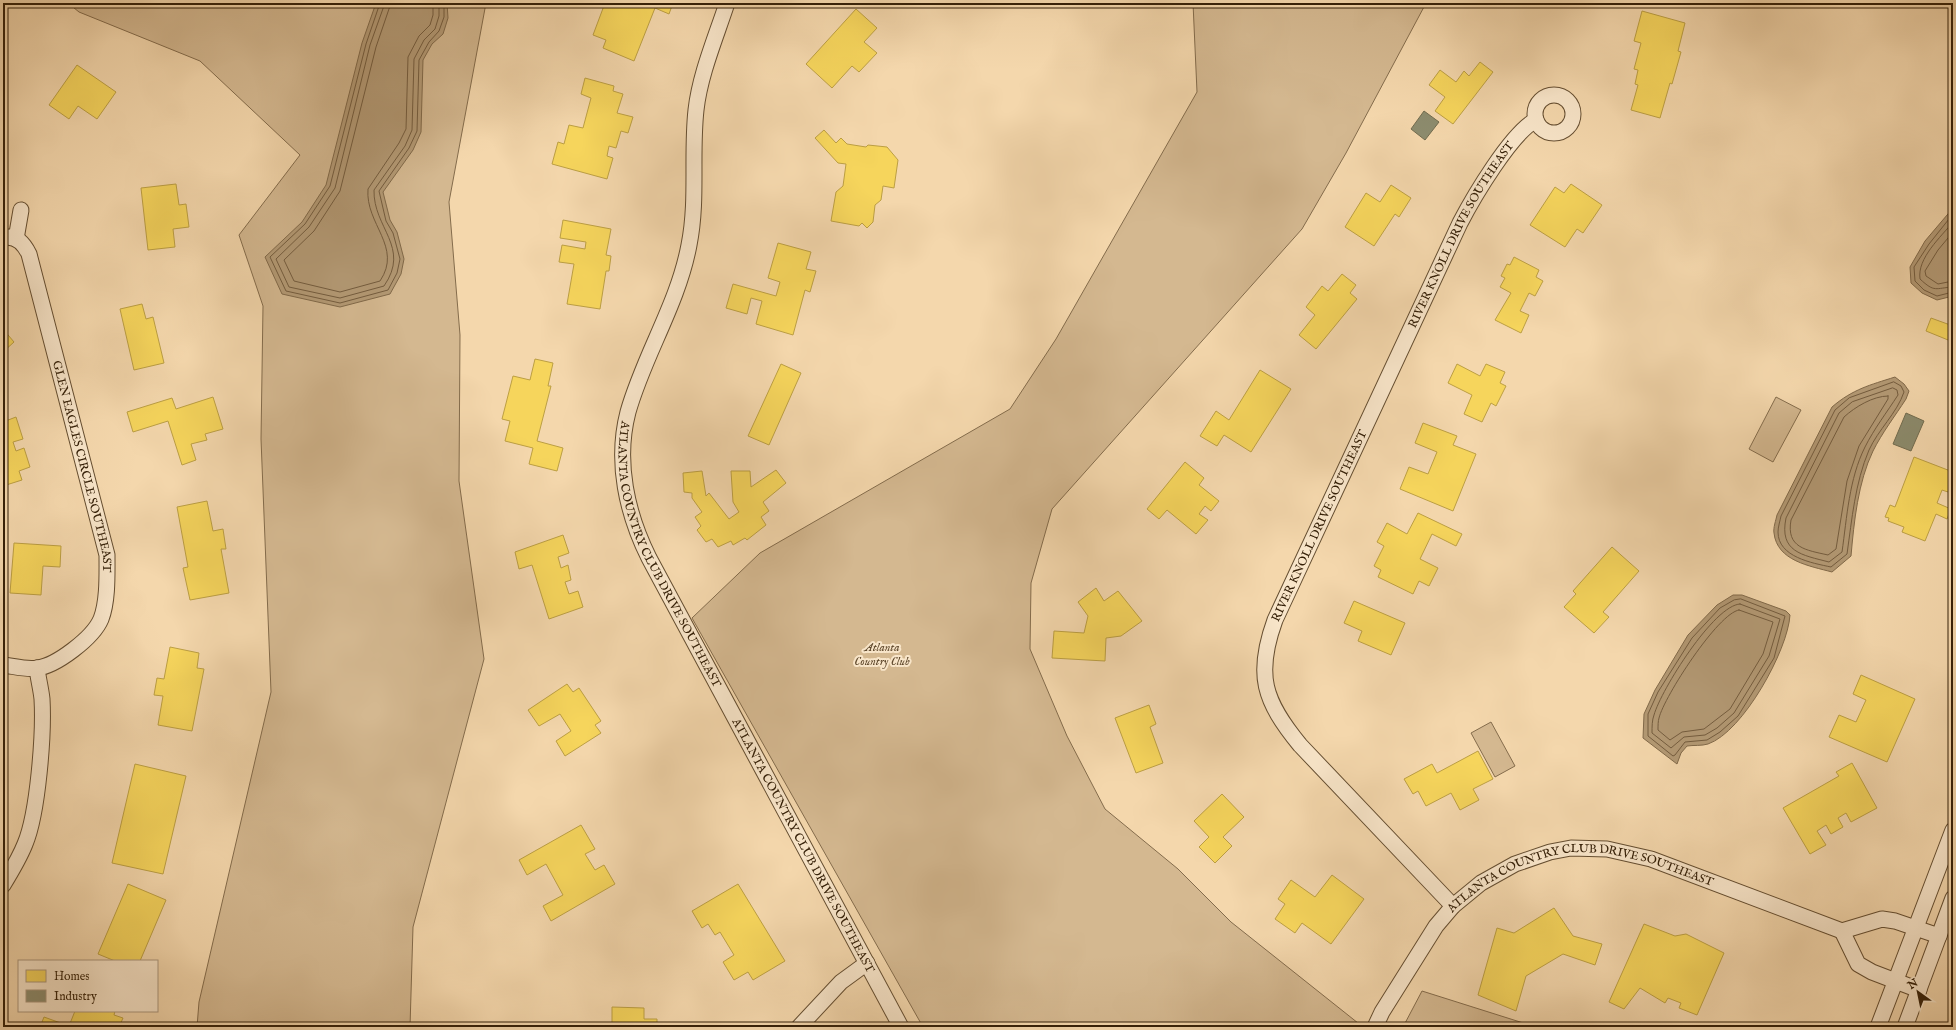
<svg xmlns="http://www.w3.org/2000/svg" width="1956" height="1030" font-family="'IM FELL English',serif">
<style>
.green{fill:#d4b890;stroke:#846c4c}
.water{fill:#b39974;stroke:#816949}
.homes{fill:#f6d55c;stroke:#bc9f43}
.industry{fill:#8c8c6e;stroke:#726c4f}
.lines{fill:none;stroke-linecap:round;stroke-linejoin:round}
.shore{stroke:#745c3e;stroke-width:1}
.street-casing{stroke:#654e31;stroke-width:17}
.street{stroke:#f8e5c9;stroke-width:15}
.labels{text-anchor:middle;dominant-baseline:central;stroke-width:4;stroke-linejoin:round;paint-order:stroke}
.street-label{font-size:12px;fill:#352008;stroke:#f8e5c9}
.park-label{font-size:12px;font-style:italic;fill:#5d462a;stroke:#f8e5c9}
</style>
<rect width="100%" height="100%" fill="#f4d7ac"/>
<filter id="stains"><feTurbulence type="fractalNoise" baseFrequency=".005" numOctaves="4"/><feColorMatrix values="0 0 0 0 .2 0 0 0 0 .09 0 0 0 0 .02 0 0 0 .5 -.17"/></filter>
<radialGradient id="worn" r=".72"><stop offset=".6" stop-color="#630" stop-opacity="0"/><stop offset="1" stop-color="#630" stop-opacity=".3"/></radialGradient>
<!-- green -->
<path class="green" d="M 68,3 L 486,3 L 449,202 L 460,335 L 459,481 L 484,659 L 413,927 L 410,1027 L 197,1027 L 199,1002 L 271,692 L 261,439 L 263,306 L 239,235 L 300,155 L 200,61 L 79,12 Z
M 1193,3 L 1423,3 L 1425,5 L 1346,153 L 1302,229 L 1052,509 L 1031,583 L 1030,649 L 1067,736 L 1105,809 L 1178,869 L 1231,922 L 1363,1027 L 923,1027 L 692,618 L 760,553 L 1010,409 L 1056,339 L 1197,92 Z
M 1776,397 L 1801,410 L 1773,462 L 1749,449 Z
M 1491,722 L 1515,766 L 1495,777 L 1471,733 Z
M 1422,991 L 1536,1027 L 1403,1027 Z"/>
<!-- water -->
<path class="water" d="M 376,3 L 447,3 L 448,18 L 443,34 L 432,44 L 423,60 L 421,132 L 413,150 L 383,192 L 390,220 L 397,232 L 404,259 L 401,274 L 390,294 L 340,307 L 282,294 L 265,257 L 302,222 L 326,185 L 362,43 Z
M 1953,208 L 1953,296 L 1937,300 L 1922,293 L 1911,283 L 1910,267 L 1925,241 Z
M 1895,377 L 1904,384 L 1909,391 L 1906,399 C 1895,416 1882,433 1873,451 C 1858,482 1854,522 1851,556 L 1832,572 C 1810,566 1777,561 1774,533 C 1773,528 1776,520 1777,515 L 1832,407 C 1853,389 1870,385 1895,377 Z
M 1733,595 L 1742,595 L 1786,611 L 1790,615 C 1788,650 1743,732 1708,744 C 1702,746 1693,745 1687,746 L 1681,753 L 1677,764 L 1643,738 L 1644,714 L 1655,690 L 1688,635 L 1717,605 Z"/>
<!-- homes -->
<path class="homes" d="M 605,3 L 673,3 L 669,14 L 655,8 L 634,61 L 603,48 L 606,40 L 593,35 Z
M 856,9 L 877,28 L 864,42 L 877,53 L 859,72 L 852,66 L 832,88 L 806,64 Z
M 1642,11 L 1685,23 L 1678,51 L 1681,52 L 1672,84 L 1670,83 L 1660,118 L 1631,110 L 1638,85 L 1635,84 L 1638,70 L 1634,69 L 1641,43 L 1634,41 Z
M 1480,62 L 1493,72 L 1453,124 L 1435,111 L 1445,97 L 1429,85 L 1440,70 L 1456,82 L 1464,71 L 1469,76 Z
M 77,65 L 116,92 L 97,119 L 78,106 L 69,119 L 49,105 Z
M 585,78 L 614,86 L 613,91 L 623,94 L 617,113 L 633,117 L 628,133 L 621,131 L 616,148 L 609,146 L 607,156 L 613,158 L 607,179 L 552,164 L 558,142 L 564,144 L 569,125 L 583,128 L 591,98 L 581,94 Z
M 824,130 L 836,143 L 841,138 L 847,144 L 866,147 L 868,145 L 887,147 L 898,160 L 894,188 L 883,186 L 881,200 L 875,205 L 873,222 L 867,228 L 862,223 L 859,226 L 831,221 L 836,192 L 843,186 L 846,164 L 838,163 L 815,138 Z
M 176,184 L 179,205 L 186,204 L 189,227 L 173,229 L 175,247 L 148,250 L 141,188 Z
M 1571,184 L 1602,205 L 1583,233 L 1577,229 L 1565,247 L 1530,225 L 1555,187 L 1564,193 Z
M 1391,185 L 1411,198 L 1399,217 L 1395,214 L 1374,246 L 1345,227 L 1366,193 L 1380,202 Z
M 563,220 L 611,229 L 606,255 L 611,256 L 609,271 L 606,271 L 600,309 L 567,304 L 574,264 L 559,262 L 562,245 L 585,249 L 586,242 L 560,238 Z
M 778,243 L 811,252 L 806,269 L 816,271 L 810,292 L 805,290 L 793,335 L 756,324 L 762,301 L 751,298 L 747,314 L 726,308 L 733,284 L 776,296 L 780,282 L 768,278 Z
M 1514,257 L 1539,270 L 1536,277 L 1543,281 L 1535,296 L 1529,293 L 1520,311 L 1529,315 L 1521,333 L 1495,320 L 1511,293 L 1500,287 L 1505,278 L 1501,276 L 1507,264 L 1510,265 Z
M 1342,274 L 1356,285 L 1350,293 L 1357,299 L 1316,349 L 1299,335 L 1315,315 L 1306,307 L 1322,286 L 1328,291 Z
M 142,304 L 146,319 L 153,317 L 164,363 L 134,370 L 120,309 Z
M 1931,318 L 1953,326 L 1953,342 L 1926,331 Z
M 3,329 L 14,342 L 3,352 Z
M 535,359 L 553,363 L 548,386 L 551,386 L 537,441 L 563,448 L 557,471 L 529,464 L 533,448 L 505,441 L 510,421 L 502,419 L 513,376 L 530,380 Z
M 781,364 L 801,373 L 769,445 L 748,436 Z
M 1457,364 L 1480,376 L 1486,364 L 1505,372 L 1500,383 L 1506,386 L 1496,406 L 1491,403 L 1482,422 L 1464,414 L 1472,395 L 1448,383 Z
M 1260,370 L 1291,389 L 1251,452 L 1224,435 L 1217,446 L 1200,436 L 1216,411 L 1229,420 Z
M 213,397 L 223,429 L 205,434 L 207,440 L 191,444 L 196,460 L 182,465 L 168,421 L 133,432 L 127,412 L 172,398 L 176,409 Z
M 16,417 L 23,439 L 13,442 L 16,451 L 24,448 L 30,467 L 19,471 L 22,480 L 3,486 L 3,422 Z
M 1423,423 L 1457,436 L 1453,445 L 1476,454 L 1453,511 L 1400,489 L 1409,467 L 1428,474 L 1437,452 L 1415,443 Z
M 1914,457 L 1953,472 L 1953,479 L 1948,492 L 1942,490 L 1937,503 L 1951,509 L 1947,519 L 1936,514 L 1925,541 L 1902,532 L 1904,527 L 1888,521 L 1889,518 L 1885,517 L 1890,505 L 1895,507 Z
M 1185,462 L 1204,478 L 1199,485 L 1219,501 L 1211,511 L 1205,506 L 1199,514 L 1208,520 L 1196,534 L 1167,510 L 1159,519 L 1147,509 Z
M 776,470 L 786,483 L 763,502 L 769,511 L 761,517 L 766,525 L 747,540 L 745,538 L 733,545 L 731,541 L 718,547 L 712,539 L 706,542 L 697,530 L 701,526 L 695,517 L 702,512 L 692,498 L 692,493 L 684,492 L 683,473 L 702,471 L 706,496 L 709,493 L 729,519 L 739,512 L 733,502 L 731,471 L 750,471 L 751,487 Z
M 207,501 L 213,531 L 223,529 L 226,549 L 221,549 L 229,593 L 190,600 L 183,568 L 188,567 L 177,507 Z
M 1418,513 L 1462,534 L 1456,546 L 1432,534 L 1420,559 L 1438,568 L 1429,586 L 1419,581 L 1413,594 L 1378,577 L 1381,570 L 1374,566 L 1384,546 L 1377,542 L 1387,523 L 1407,534 Z
M 563,535 L 569,553 L 558,557 L 561,568 L 568,565 L 571,580 L 565,582 L 569,594 L 578,591 L 583,607 L 549,619 L 532,565 L 519,569 L 515,552 Z
M 14,543 L 61,546 L 60,567 L 43,566 L 41,595 L 10,593 Z
M 1612,547 L 1639,571 L 1603,612 L 1609,617 L 1594,633 L 1564,607 L 1576,594 L 1573,591 Z
M 1096,588 L 1104,601 L 1118,591 L 1142,621 L 1121,636 L 1106,638 L 1105,661 L 1052,658 L 1054,631 L 1084,633 L 1088,616 L 1078,602 Z
M 1354,601 L 1405,623 L 1391,655 L 1358,641 L 1362,631 L 1344,623 Z
M 170,647 L 199,653 L 197,668 L 204,669 L 192,731 L 158,725 L 163,696 L 154,695 L 157,678 L 164,679 Z
M 1861,675 L 1915,699 L 1887,762 L 1829,737 L 1839,715 L 1856,722 L 1866,700 L 1853,694 Z
M 567,684 L 573,692 L 579,688 L 601,721 L 595,725 L 601,733 L 565,756 L 556,741 L 571,731 L 560,714 L 539,726 L 528,710 Z
M 1149,705 L 1156,724 L 1150,727 L 1163,763 L 1136,773 L 1115,718 Z
M 1478,751 L 1493,779 L 1473,789 L 1479,800 L 1460,810 L 1451,793 L 1426,806 L 1418,791 L 1413,794 L 1404,779 L 1432,764 L 1437,773 Z
M 1852,763 L 1877,808 L 1851,822 L 1846,813 L 1838,818 L 1843,827 L 1831,834 L 1826,825 L 1817,831 L 1826,845 L 1810,854 L 1783,808 L 1839,776 L 1836,772 Z
M 135,764 L 186,776 L 163,874 L 112,863 Z
M 1222,794 L 1244,817 L 1223,837 L 1232,846 L 1215,863 L 1199,847 L 1209,837 L 1194,821 Z
M 581,825 L 595,849 L 585,854 L 595,870 L 604,865 L 615,884 L 551,921 L 543,906 L 563,895 L 546,864 L 527,875 L 519,860 Z
M 1332,875 L 1364,899 L 1331,944 L 1302,923 L 1295,933 L 1275,919 L 1285,904 L 1278,899 L 1291,880 L 1315,897 Z
M 128,884 L 166,900 L 140,961 L 115,961 L 98,954 Z
M 738,884 L 785,961 L 753,980 L 748,972 L 734,980 L 723,962 L 734,955 L 720,932 L 715,935 L 708,924 L 702,928 L 692,911 Z
M 1554,908 L 1573,936 L 1602,944 L 1595,965 L 1563,954 L 1526,976 L 1516,1011 L 1478,995 L 1497,928 L 1514,933 Z
M 1644,924 L 1675,936 L 1686,934 L 1724,953 L 1697,1015 L 1679,1008 L 1681,1003 L 1668,998 L 1665,1003 L 1640,988 L 1624,1009 L 1609,1002 Z
M 612,1007 L 644,1008 L 644,1019 L 657,1019 L 657,1027 L 612,1027 Z
M 75,1011 L 115,1011 L 114,1015 L 123,1018 L 119,1027 L 40,1027 L 44,1017 L 69,1026 Z"/>
<!-- industry -->
<path class="industry" d="M 1424,111 L 1439,122 L 1425,140 L 1411,129 Z
M 1906,413 L 1924,421 L 1911,451 L 1893,444 Z"/>
<g class="lines">
<!-- shore -->
<path class="shore" d="M 380,3 L 366,44 L 330,186 L 305,224 L 270,257 L 286,291 L 340,303 L 388,290 L 397,273 L 400,259 L 393,233 L 386,221 L 379,191 L 409,148 L 417,131 L 419,60 L 429,42 L 439,31 L 444,17 L 444,3
M 385,3 L 370,45 L 335,188 L 309,227 L 276,259 L 289,287 L 340,298 L 384,286 C 411,247 373,228 374,190 L 405,146 L 412,130 L 414,59 L 424,40 L 435,29 L 439,16 L 439,3
M 391,3 L 376,47 L 340,191 L 314,231 L 284,260 L 294,281 L 340,292 L 380,281 C 403,247 365,224 368,189 L 399,143 L 406,129 L 408,57 L 419,36 L 430,25 L 433,15 L 433,3
M 1953,214 L 1929,244 L 1914,267 L 1915,281 L 1924,290 L 1937,296 L 1953,292
M 1953,222 C 1941,237 1917,258 1920,279 C 1935,293 1935,288 1953,287
M 1953,232 L 1938,250 L 1925,271 L 1926,276 L 1938,284 L 1953,281
M 1894,382 L 1901,386 L 1904,392 C 1897,413 1878,430 1869,450 C 1855,483 1852,519 1847,554 L 1831,567 C 1812,563 1778,557 1778,532 C 1778,527 1780,521 1781,516 L 1835,410 L 1849,398 Z
M 1893,388 L 1897,390 L 1898,395 C 1887,412 1874,429 1865,447 C 1849,479 1847,517 1842,552 L 1829,562 C 1802,555 1779,552 1786,518 L 1839,413 L 1852,402 Z
M 1888,396 L 1888,399 L 1859,446 L 1847,481 L 1836,549 L 1828,555 C 1806,550 1786,548 1791,520 L 1844,417 C 1855,407 1873,396 1888,396 Z
M 1741,599 L 1785,616 L 1774,658 L 1738,716 L 1720,732 L 1707,740 L 1685,742 L 1675,755 L 1673,756 L 1648,736 L 1648,714 L 1658,692 L 1692,638 L 1720,608 L 1734,600 Z
M 1740,604 L 1780,619 L 1769,656 L 1734,713 L 1717,728 L 1705,735 L 1684,737 L 1671,748 L 1652,733 C 1652,727 1652,720 1654,715 C 1661,690 1714,605 1740,604 Z
M 1739,610 L 1773,622 L 1763,654 L 1730,709 L 1704,729 L 1682,732 L 1670,740 L 1658,730 C 1658,726 1658,721 1659,718 C 1664,697 1718,613 1739,610 Z"/>
<defs>
<g id="street">
<path id="s1" d="M 727,3 C 716,37 700,74 696,110 C 691,155 698,200 689,245 C 678,304 644,355 628,412 C 615,462 627,514 649,558 L 901,1027"/>
<circle cx="1554" cy="114" r="19"/>
<path id="s2" d="M 3,238 C 16,234 24,244 29,254 L 107,555 C 107,574 108,601 101,619 C 93,638 56,666 37,668 C 27,670 13,666 3,665"/>
<path d="M 16,239 L 21,210"/>
<path d="M 3,885 C 11,872 19,859 25,844 C 38,813 44,734 42,699 C 41,689 38,678 37,668"/>
<path id="s3" d="M 1453,906 L 1300,745 C 1264,701 1255,675 1275,620 L 1460,223 C 1473,198 1511,133 1536,120"/>
<path d="M 1842,931 L 1858,964 L 1872,972 L 1919,990"/>
<path d="M 799,1027 L 841,982 L 867,963"/>
<path id="s4" d="M 1375,1027 L 1382,1012 L 1436,926 L 1453,906 L 1481,883 L 1515,864 L 1550,852 L 1571,848 L 1607,849 L 1651,859 L 1842,931 L 1882,919 L 1895,921 L 1939,936"/>
<path d="M 1878,1027 L 1953,830"/>
<path d="M 1905,1027 L 1953,898"/>
</g>
</defs>
<!-- street casing -->
<use href="#street" class="street-casing"/>
<!-- street -->
<use href="#street" class="street"/>
</g>
<g class="labels">
<!-- street labels -->
<g class="street-label">
<text stroke="none"><textPath href="#s3" startOffset="786">RIVER KNOLL DRIVE SOUTHEAST</textPath></text>
<text stroke="none"><textPath href="#s2" startOffset="253">GLEN EAGLES CIRCLE SOUTHEAST</textPath></text>
<text stroke="none"><textPath href="#s3" startOffset="462">RIVER KNOLL DRIVE SOUTHEAST</textPath></text>
<text stroke="none"><textPath href="#s1" startOffset="578">ATLANTA COUNTRY CLUB DRIVE SOUTHEAST</textPath></text>
<text stroke="none"><textPath href="#s1" startOffset="902">ATLANTA COUNTRY CLUB DRIVE SOUTHEAST</textPath></text>
<text stroke="none"><textPath href="#s4" startOffset="282">ATLANTA COUNTRY CLUB DRIVE SOUTHEAST</textPath></text>
</g>
<!-- park labels -->
<g class="park-label">
<text x="882" y="647">Atlanta<tspan x="882" dy="14">Country Club</tspan></text>
</g>
</g>
<!-- margin -->
<rect width="1956" height="1030" fill="none" stroke="#f4d7ac" stroke-width="16"/>
<rect x="4" y="4" width="1948" height="1022" fill="none" stroke="#352008" stroke-width="2"/>
<rect x="8" y="8" width="1940" height="1014" fill="none" stroke="#352008"/>
<!-- legend -->
<rect x="18" y="960" width="140" height="52" fill="#f8e5c9" stroke="#aa967c"/>
<rect x="26" y="970" width="20" height="12" fill="#f6d55c" stroke="#aa967c"/>
<text x="54" y="980" font-size="12" fill="#352008">Homes</text>
<rect x="26" y="990" width="20" height="12" fill="#8c8c6e" stroke="#aa967c"/>
<text x="54" y="1000" font-size="12" fill="#352008">Industry</text>
<!-- north arrow -->
<g transform="translate(1918 992) rotate(327)" stroke="#f8e5c9" stroke-width="3" paint-order="stroke">
<path d="M0-3L7 15L0 10L-7 15Z" fill="#352008"/>
<text y="-6" font-size="11" font-weight="bold" text-anchor="middle" fill="#352008">N</text>
</g>
<rect width="100%" height="100%" filter="url(#stains)"/>
<rect width="100%" height="100%" fill="url(#worn)"/>
</svg>
